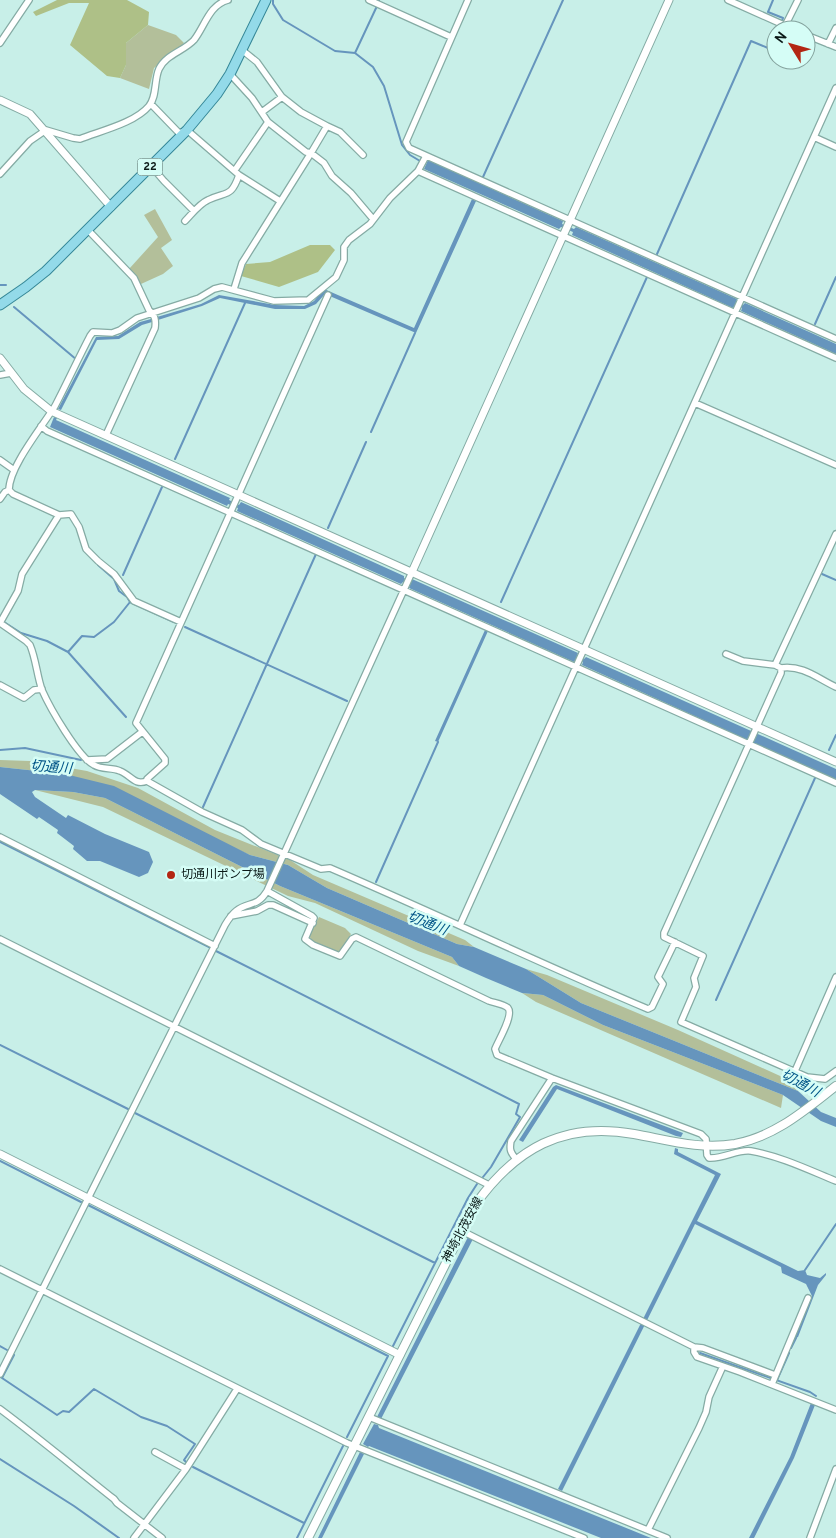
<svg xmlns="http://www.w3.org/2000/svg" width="836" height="1538" font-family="Overpass,'Noto Sans JP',sans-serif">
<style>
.green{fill:#b3bf9a}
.forest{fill:#aec087}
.water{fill:#6695bd}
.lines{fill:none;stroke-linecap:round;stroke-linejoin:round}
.stream{stroke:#6695bd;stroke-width:2}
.minor-casing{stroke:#85aba4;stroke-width:8}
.tertiary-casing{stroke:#85aba4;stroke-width:9}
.secondary-casing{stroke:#85aba4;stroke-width:10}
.primary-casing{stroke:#358797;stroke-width:11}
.minor{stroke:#fff;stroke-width:5.5}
.tertiary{stroke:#fff;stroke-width:7}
.secondary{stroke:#fff;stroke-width:8}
.primary{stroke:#93dae9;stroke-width:9}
.poi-dot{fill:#b32613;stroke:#d5fdf6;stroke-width:2}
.labels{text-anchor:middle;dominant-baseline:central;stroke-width:5;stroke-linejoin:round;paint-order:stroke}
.shield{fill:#d5fdf6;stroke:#485e5b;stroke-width:1}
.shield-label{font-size:11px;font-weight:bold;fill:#0b1a18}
.poi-label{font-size:12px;fill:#0b1a18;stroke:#d5fdf6;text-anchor:start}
.street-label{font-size:12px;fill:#0b1a18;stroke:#d5fdf6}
.water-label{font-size:14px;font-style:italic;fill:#005487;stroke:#d5fdf6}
</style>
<rect width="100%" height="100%" fill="#c8efe8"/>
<!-- green -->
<path class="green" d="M 148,25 L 176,35 L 184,43 L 154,68 L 149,89 L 120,78 L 126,65 L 126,43 Z
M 155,209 L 172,240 L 161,248 L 173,266 L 163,274 L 141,284 L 129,269 L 158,237 L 144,215 Z
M 0,760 L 30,761 L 87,771 L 138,788 L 215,830 L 290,860 L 313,875 L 465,940 L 474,947 L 457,944 L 327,888 L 288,865 L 250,855 L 65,774 L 0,767 Z
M 35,790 L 73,792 L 105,798 L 280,886 L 452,957 L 459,966 L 418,951 L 315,903 L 288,896 L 103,807 Z
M 319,917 L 345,928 L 351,934 L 339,952 L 313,942 L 309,936 Z
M 526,969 L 547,975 L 678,1030 L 800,1085 L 798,1091 L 581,1003 Z
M 522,993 L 543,995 L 603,1025 L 783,1095 L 781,1108 L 536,1002 Z"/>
<!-- forest -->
<path class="forest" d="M 57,0 L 127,0 L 149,12 L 148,25 L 126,43 L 126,65 L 120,78 L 107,76 L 70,45 L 89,3 L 69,3 L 36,16 L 33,12 Z
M 310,245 L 330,245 L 335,250 L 318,272 L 279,287 L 241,276 L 246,264 L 270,262 Z"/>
<!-- water -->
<path class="water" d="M 428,160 L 563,221 L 562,224 L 574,229 L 576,227 L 737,299 L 736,302 L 743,305 L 745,303 L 836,344 L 836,354 L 741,311 L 742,308 L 735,305 L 733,308 L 572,235 L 573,232 L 561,227 L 559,229 L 424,169 Z
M 472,199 L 476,201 L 416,333 L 325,294 L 316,304 L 305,309 L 275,309 L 220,298 L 202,306 L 158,320 L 157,317 L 201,304 L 219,295 L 275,305 L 304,306 L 314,301 L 324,289 L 414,328 Z
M 151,319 L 152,322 L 142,325 L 119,339 L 97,340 L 61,410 L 58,409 L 96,337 L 118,336 L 140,322 Z
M 54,417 L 57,418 L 56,420 L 230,498 L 229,500 L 239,505 L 241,502 L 404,576 L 404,578 L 411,582 L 412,579 L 578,653 L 577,656 L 584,659 L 586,657 L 836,769 L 836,780 L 582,665 L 583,662 L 576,659 L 574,662 L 409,588 L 410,585 L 403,582 L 401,584 L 237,511 L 238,508 L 228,504 L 227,506 L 50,427 Z
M 485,630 L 488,631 L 438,742 L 435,741 Z
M 0,767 L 65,774 L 114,786 L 250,855 L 288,865 L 327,888 L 457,944 L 474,947 L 507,961 L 526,969 L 581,1003 L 798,1091 L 821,1112 L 836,1118 L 836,1127 L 821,1121 L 783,1095 L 603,1025 L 543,995 L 522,993 L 486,978 L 459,966 L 452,957 L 280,886 L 105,798 L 73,792 L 35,790 L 32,792 L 35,797 L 66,818 L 68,815 L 105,834 L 149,852 L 153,862 L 148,873 L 139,877 L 100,861 L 87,861 L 73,849 L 74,846 L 57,833 L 58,830 L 39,817 L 37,819 L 0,794 Z
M 556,1085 L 683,1133 L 681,1137 L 676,1136 L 557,1089 L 523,1142 L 519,1140 L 553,1087 Z
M 675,1148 L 678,1149 L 678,1152 L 721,1174 L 697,1221 L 798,1271 L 805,1270 L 807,1275 L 820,1278 L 826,1273 L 826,1275 L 818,1285 L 798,1337 L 794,1339 L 812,1296 L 806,1284 L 782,1273 L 781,1267 L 695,1224 L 562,1491 L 558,1489 L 715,1175 L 674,1154 Z
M 468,1237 L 473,1239 L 381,1419 L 377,1417 Z
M 811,1403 L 815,1405 L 794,1458 L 754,1538 L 749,1538 L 790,1457 Z
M 374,1424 L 378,1425 L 379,1428 L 651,1538 L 601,1538 L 369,1446 L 368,1447 L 363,1444 Z
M 360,1452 L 364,1454 L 322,1538 L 318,1538 Z"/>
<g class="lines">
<!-- stream -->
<path class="stream" d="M 273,0 L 273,4 L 283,20 L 335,51 L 355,53 L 373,67 L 384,86 L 402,145 L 410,155 L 420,161
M 773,0 L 768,12 L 783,18 L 782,21
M 379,1 L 379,0
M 777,30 L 779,26
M 355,53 L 377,6
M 483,177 L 563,0
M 657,254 L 751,41 L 768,48 L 776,32
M 0,285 L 6,285
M 14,307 L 77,360
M 815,324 L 836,277
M 371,432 L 415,333
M 175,459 L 245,303
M 328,528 L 366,442
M 98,565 L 114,579 L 119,591 L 127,597 L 130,602
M 822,574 L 836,580
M 123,575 L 162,487
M 501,602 L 647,277
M 4,622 L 21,633 L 47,641 L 68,652 L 82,636 L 94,637 L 114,622 L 130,602 L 174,622
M 185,627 L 347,701
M 68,652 L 126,717
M 0,750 L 25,748 L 81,760
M 829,750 L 836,735
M 203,807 L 316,554
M 0,842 L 211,948
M 376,882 L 438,742
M 216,951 L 519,1104 L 516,1114 L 520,1117 L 491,1167 L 483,1177
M 716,1000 L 815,778
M 0,1045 L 128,1109
M 135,1113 L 435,1263
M 0,1161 L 81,1202
M 88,1205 L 388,1356 L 347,1437
M 805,1270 L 836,1224
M 0,1346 L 7,1350
M 393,1346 L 468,1198 L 477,1184
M 791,1348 L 796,1338
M 700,1353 L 810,1392 L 816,1396
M 14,1355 L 2,1378 L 57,1415 L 63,1411 L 69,1412 L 94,1389 L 141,1417 L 167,1426 L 195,1444 L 184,1460 L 186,1462
M 777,1380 L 789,1353
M 0,1459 L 74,1506 L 119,1538
M 193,1467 L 304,1523
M 297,1538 L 343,1446"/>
<defs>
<path id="minor" d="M 369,0 L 451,37
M 468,0 L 406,142 L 409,148 L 836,339
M 728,0 L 795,30
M 785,26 L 798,0
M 806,35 L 836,47
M 0,43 L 29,0
M 828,44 L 836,28
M 230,74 L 252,98 L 268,122 L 306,152 L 311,153 L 324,163 L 332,176 L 351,193 L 373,219
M 151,104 L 179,133 L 187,130 L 239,175 L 280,201
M 262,112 L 282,97
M 327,126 L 340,132 L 363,155
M 814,137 L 836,147
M 151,166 L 164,181 L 194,211
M 235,170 L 268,122
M 418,171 L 836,358
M 0,174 L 30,141 L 46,130 L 73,138 L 80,139 C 100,131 135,123 149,106 C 157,97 154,80 159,69 C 165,55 184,51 194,40 C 205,26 209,5 228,0
M 185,221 C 192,214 199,204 208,200 C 227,191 231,198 239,175
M 88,230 L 134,278 L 149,310 C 155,315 156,320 155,328 L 106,435
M 234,289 L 242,263 L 311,153 L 327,126 L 301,112 L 282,97 L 257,62 L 242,50
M 0,375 L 11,373
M 695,403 L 836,465
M 41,426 L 47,431 L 836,783
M 0,460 L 14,470
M 9,490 C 9,467 42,427 55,406 C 67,383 78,359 90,336 L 93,332 L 112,333 L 120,330 L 137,318 L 199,298 L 214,289 L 222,287 L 274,301 L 308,300 L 336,277 L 344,260 L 344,247 L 349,240 L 370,224 L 390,198 L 418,171 L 426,156
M 9,490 L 13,494 L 59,515 L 71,514 L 79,527 L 86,549 L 98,561 L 114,574 L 134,601 L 181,622
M 0,499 L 5,492 L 9,490
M 836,534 L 775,665 L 781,668 L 781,673 L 664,933 L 664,937 L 703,956 L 694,978 L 696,987 L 681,1022 L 807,1077 L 825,1079 L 836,1071
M 0,623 L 26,641 L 30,645 C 36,659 37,676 42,690 C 50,708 78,757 94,765 C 102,770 112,767 120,771 C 131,775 134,786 147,781 L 147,779 L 165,763 L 165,759 L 136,723 L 328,295
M 0,623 L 18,591 L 22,574 L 59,515
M 726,654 L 743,661 L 775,665
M 781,668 C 804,665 818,679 836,687
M 0,685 L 24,698 L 34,690 L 42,689
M 87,760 L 107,759 L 142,732
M 147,781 L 202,812 L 242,830 L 261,844 L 321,869 L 330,868 C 437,914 541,964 648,1009 L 652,1007 L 663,984 L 658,977 L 675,942
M 0,837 L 215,946
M 267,891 L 312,916 L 314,918 L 305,939 L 313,945 L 340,956 L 352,939 L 356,937 L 489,1001 C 495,1003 504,1004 508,1008 C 514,1015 498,1041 495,1049 L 497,1055 L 552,1078 L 701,1134 L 706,1139 L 707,1155 L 709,1158 C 724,1159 738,1149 751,1151 C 780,1156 809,1170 836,1181
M 231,916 L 257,911 L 268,905 L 273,905 L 313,923
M 460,925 L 836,88
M 0,939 L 489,1185
M 795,1071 L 836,977
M 516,1159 C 511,1153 509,1150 511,1141 L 552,1078
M 462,1231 L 694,1347 L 694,1352 L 697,1357 L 740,1372 L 836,1410
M 0,1269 L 347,1443 L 584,1538
M 694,1347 L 703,1348 L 775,1375
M 0,1374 L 225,925 C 228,920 231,915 236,911 C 248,901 257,908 267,891 L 412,572
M 772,1384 L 808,1298
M 0,1409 C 39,1438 76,1469 114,1499 L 117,1503 L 162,1538
M 369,1417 L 667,1538
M 155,1452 L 186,1469
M 648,1530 L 699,1428 L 706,1412 L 709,1397 L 723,1366
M 134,1538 L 186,1469 L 237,1389
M 810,1538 L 836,1469"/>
<path id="tertiary" d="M 0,100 L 30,114 L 111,207
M 0,358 L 24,389 L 51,411 L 836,762
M 412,572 L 669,0
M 0,1154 L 400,1355"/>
<path id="secondary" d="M 308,1538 L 475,1205 C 515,1149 563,1121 634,1134 C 668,1140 700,1150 735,1144 C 776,1136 805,1110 836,1086"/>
<path id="primary" d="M 0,305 L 26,287 L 46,271 L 187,130 L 217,94 L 230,74 L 266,0"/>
</defs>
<!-- minor casing -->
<use href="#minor" class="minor-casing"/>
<!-- tertiary casing -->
<use href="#tertiary" class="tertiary-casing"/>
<!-- secondary casing -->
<use href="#secondary" class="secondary-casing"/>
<!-- primary casing -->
<use href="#primary" class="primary-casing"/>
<!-- minor -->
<use href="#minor" class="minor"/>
<!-- tertiary -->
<use href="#tertiary" class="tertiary"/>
<!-- secondary -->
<use href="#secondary" class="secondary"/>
<!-- primary -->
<use href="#primary" class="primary"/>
</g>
<!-- markers -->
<circle class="poi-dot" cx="171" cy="875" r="5"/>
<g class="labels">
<!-- shield labels -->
<rect class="shield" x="137.5" y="158.5" width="25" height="17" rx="4"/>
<g class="shield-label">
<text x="150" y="167">22</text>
</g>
<!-- poi labels -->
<g class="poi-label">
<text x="181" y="875">切通川ポンプ場</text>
</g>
<!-- street labels -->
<g class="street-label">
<text transform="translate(463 1230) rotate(-62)">神埼北茂安線</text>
</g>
<!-- water labels -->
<g class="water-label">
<text transform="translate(51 768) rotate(4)">切通川</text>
<text transform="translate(427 924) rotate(22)">切通川</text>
<text transform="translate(800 1084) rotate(28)">切通川</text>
</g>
</g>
<!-- north arrow -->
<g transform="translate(791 45) rotate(307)"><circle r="24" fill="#d5fdf6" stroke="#84a29d"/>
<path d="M0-4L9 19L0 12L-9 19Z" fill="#b32613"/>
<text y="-8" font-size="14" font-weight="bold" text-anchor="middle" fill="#0b1a18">N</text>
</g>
</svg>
